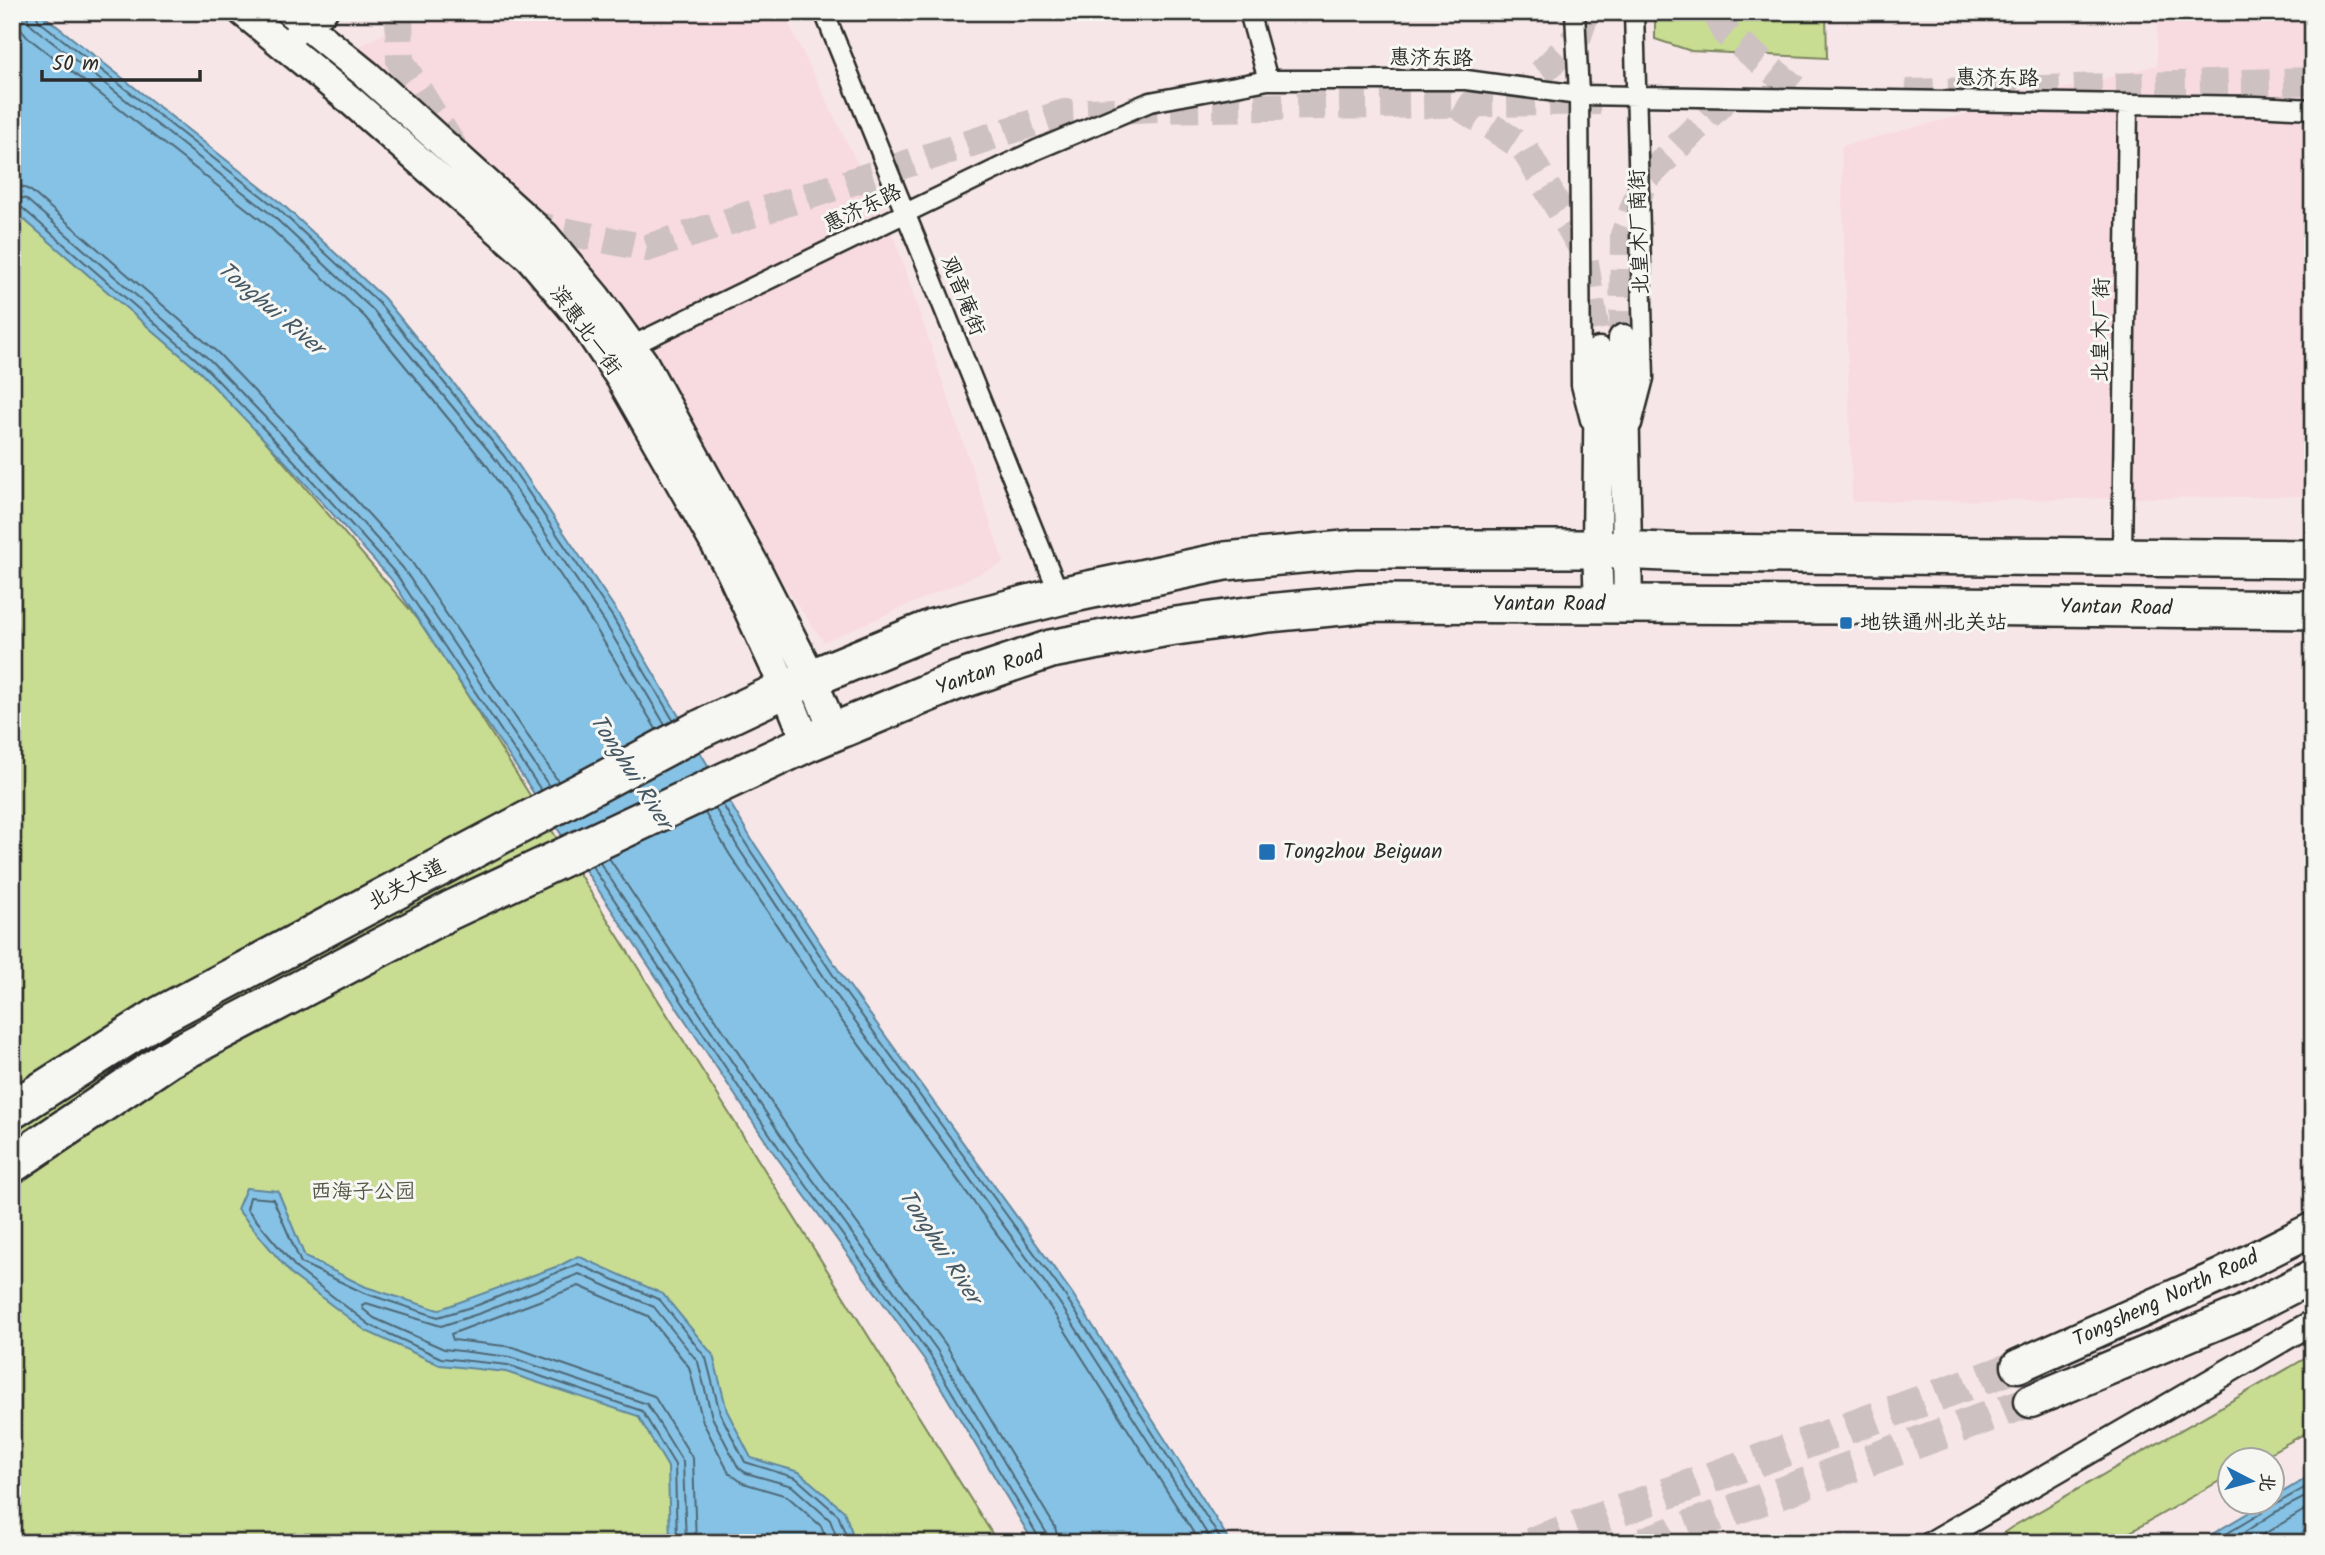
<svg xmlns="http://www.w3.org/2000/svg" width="2325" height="1555" font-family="Kalam,'LXGW WenKai TC',sans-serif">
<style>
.built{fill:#f8dbe1}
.green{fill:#c8dc92;stroke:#7a845e;stroke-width:2}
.water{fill:#85c2e5;stroke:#61869b;stroke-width:2}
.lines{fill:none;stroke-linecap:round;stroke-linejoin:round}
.shore{stroke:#4f6775;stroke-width:2}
.tertiary-tunnel{stroke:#cec1c2;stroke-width:28;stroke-dasharray:28 14;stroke-linecap:butt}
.secondary-tunnel{stroke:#cec1c2;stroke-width:32;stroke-dasharray:32 16;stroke-linecap:butt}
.pedestrian-casing{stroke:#2b2b2b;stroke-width:23}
.minor-casing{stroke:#2b2b2b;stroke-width:28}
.tertiary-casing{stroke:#2b2b2b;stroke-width:33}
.secondary-casing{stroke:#2b2b2b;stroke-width:37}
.primary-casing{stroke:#2b2b2b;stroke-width:42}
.pedestrian{stroke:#f6f6f2;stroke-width:18}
.minor{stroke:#f6f6f2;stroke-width:23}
.tertiary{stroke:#f6f6f2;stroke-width:28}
.secondary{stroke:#f6f6f2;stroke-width:32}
.primary{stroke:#f6f6f2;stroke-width:37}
.poi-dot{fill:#1f6fb2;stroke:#f6f6f2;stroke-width:2.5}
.labels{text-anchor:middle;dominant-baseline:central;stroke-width:6;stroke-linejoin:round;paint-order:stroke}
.street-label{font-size:21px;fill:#2b2b2b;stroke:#f6f6f2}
.poi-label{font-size:21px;fill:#2b2b2b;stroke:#f6f6f2;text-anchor:start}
.park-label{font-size:21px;fill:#525745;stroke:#f6f6f2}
.water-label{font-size:23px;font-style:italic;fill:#465863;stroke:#f6f6f2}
</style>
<rect width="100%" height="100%" fill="#f7e6e8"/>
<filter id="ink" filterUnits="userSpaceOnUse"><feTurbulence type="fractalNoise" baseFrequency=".0143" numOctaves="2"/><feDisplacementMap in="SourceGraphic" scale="14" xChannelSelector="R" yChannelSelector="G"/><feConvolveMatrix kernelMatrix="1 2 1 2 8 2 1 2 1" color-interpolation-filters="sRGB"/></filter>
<g filter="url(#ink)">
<!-- built -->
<path class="built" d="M 423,12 L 783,12 L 895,240 L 1004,563 L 824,642 L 793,599 L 627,329 L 496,170 L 352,50 Z
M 2157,12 L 2313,12 L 2313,496 L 1852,502 L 1841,146 L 2157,65 Z"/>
<!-- green -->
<path class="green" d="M 1655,12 L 1826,12 L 1827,58 L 1691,51 L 1655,39 Z
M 12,201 L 226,395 L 424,626 L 998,1543 L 12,1543 Z
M 2313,1354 L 2313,1429 L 2257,1460 L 2230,1460 L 2230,1475 L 2111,1543 L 1989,1543 L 2012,1527 Z"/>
<!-- water -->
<path class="water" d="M 12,12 L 39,12 L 282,204 L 384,298 L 509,451 L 618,613 L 752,840 L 845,980 L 1072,1293 L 1231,1543 L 1034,1543 L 924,1359 L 773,1152 L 391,579 L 294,471 L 200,372 L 12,209 Z
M 246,1188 L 278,1191 L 305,1257 L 366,1287 L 438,1310 L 561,1265 L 578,1256 L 663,1294 L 713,1355 L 727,1411 L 751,1458 L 799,1472 L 844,1511 L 856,1543 L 670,1543 L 668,1467 L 638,1416 L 506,1372 L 440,1365 L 366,1331 L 292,1275 L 237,1209 Z
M 2313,1474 L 2313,1543 L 2197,1543 L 2265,1503 L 2272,1502 L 2273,1498 Z"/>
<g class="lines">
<!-- shore -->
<path class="shore" d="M 16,12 L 19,26 L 26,36 L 265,223 L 365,317 L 488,467 L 595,627 L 656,729
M 27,12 L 28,21 L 33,27 L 272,215 L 373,310 L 497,461 L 604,621 L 665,725
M 35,12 L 39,21 L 278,209 L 379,303 L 504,456 L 612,616 L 673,720
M 12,185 L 21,186 L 31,191 L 218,353 L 313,453 L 411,561 L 558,781
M 12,195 L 26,199 L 211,361 L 306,460 L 403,568 L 549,786
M 12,204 L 20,206 L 205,367 L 299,466 L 396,574 L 541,790
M 723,805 L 746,844 L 839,984 L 1066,1297 L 1223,1543
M 715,808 L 739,849 L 832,989 L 1059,1302 L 1213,1543
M 705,813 L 730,855 L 823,995 L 1050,1307 L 1200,1543
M 609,858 L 794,1137 L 946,1345 L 1055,1527 L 1059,1543
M 600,863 L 786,1143 L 937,1350 L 1046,1532 L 1048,1543
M 592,866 L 779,1148 L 930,1355 L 1038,1536 L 1039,1543
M 677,1543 L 675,1465 L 642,1411 L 508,1365 L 441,1358 L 370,1325 L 297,1269 L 247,1209 L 250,1197 L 273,1199 L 301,1263 L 364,1293 L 438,1317 L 478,1305 L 578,1264 L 660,1300 L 706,1358 L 720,1413 L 745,1462 L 796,1478 L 838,1515 L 849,1543
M 686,1543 L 683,1462 L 647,1404 L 510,1357 L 444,1349 L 374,1318 L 363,1309 L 362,1305 L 366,1303 L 441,1326 L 481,1313 L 579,1274 L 654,1307 L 698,1362 L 712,1417 L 738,1467 L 746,1473 L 792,1486 L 830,1520 L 839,1543
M 696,1543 L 693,1459 L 654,1396 L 513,1347 L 453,1340 L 451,1334 L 579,1286 L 648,1316 L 689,1367 L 703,1422 L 729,1473 L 743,1483 L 787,1496 L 821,1526 L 828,1543
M 2211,1543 L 2263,1512 L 2269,1504 L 2278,1503 L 2313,1483
M 2228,1543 L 2274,1513 L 2313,1493
M 2249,1543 L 2313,1505"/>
<!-- tertiary-tunnel -->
<path class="tertiary-tunnel" d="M 399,12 L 400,61 L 454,148
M 1715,12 L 1727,34 L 1804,96
M 1906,93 L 2313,81
M 1512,103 L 1578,36 L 1586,12
M 1456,104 L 1524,148 L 1583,250 L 1599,352
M 523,223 L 647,248 L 1064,113 L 1160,109 L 1600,101
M 1623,339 L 1624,235 L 1644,180 L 1726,98"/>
<!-- secondary-tunnel -->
<path class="secondary-tunnel" d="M 1531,1543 L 2018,1366
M 1643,1543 L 2031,1401"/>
<defs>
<path id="pedestrian" d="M 824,12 L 1060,596
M 1249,12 L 1268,80
M 1575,12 L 1579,95 L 1581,385 L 1590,420
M 623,350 L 1036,150 L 1150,102 L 1268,80 L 1466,80 L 1579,95 L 2255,106 L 2313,109
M 1632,424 L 1644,378 L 1634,12
M 2122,557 L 2128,104"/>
<path id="minor" d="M 285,45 L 305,24 L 325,12
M 1932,1543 L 2313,1322"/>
<path id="tertiary" d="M 243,12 L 349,99 L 530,258 L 578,315 L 621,379 L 730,570 L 785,689 L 807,743
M 290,12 L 366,74 L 545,236 L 596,297 L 643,362 L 754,564 L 812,678 L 834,732
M 1623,339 L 1628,604
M 1599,352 L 1597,549 L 1599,605"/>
<path id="secondary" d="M 2018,1366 L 2220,1276 L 2313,1229
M 2031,1401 L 2243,1312 L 2313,1276"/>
<path id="primary" d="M 12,1110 L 161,1015 L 696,731 L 785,689 L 933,628 L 1060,596 L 1225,561 L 1355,549 L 1597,549 L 1688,553 L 2313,559
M 12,1164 L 168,1059 L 451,910 L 807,743 L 954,682 L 1051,649 L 1162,628 L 1268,613 L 1373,603 L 1852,605 L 2313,610"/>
</defs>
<!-- pedestrian casing -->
<use href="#pedestrian" class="pedestrian-casing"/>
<!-- minor casing -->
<use href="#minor" class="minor-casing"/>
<!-- tertiary casing -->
<use href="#tertiary" class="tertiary-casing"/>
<!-- secondary casing -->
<use href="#secondary" class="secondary-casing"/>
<!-- primary casing -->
<use href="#primary" class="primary-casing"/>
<!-- pedestrian -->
<use href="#pedestrian" class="pedestrian"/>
<!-- minor -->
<use href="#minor" class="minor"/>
<!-- tertiary -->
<use href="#tertiary" class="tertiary"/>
<!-- secondary -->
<use href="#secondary" class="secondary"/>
<!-- primary -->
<use href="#primary" class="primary"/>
</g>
</g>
<!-- markers -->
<g class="poi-dot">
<rect x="1839" y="616" width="14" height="14" rx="3.5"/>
<rect x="1258" y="843" width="18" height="18" rx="3.5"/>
</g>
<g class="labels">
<!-- street labels -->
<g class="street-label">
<text transform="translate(1431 59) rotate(1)">惠济东路</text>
<text transform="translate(1997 79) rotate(1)">惠济东路</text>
<text transform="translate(863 209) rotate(-26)">惠济东路</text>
<text transform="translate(1640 232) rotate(-92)">北皇木厂南街</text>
<text transform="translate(962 296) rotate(68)">观音庵街</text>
<text transform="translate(2102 330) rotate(-89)">北皇木厂街</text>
<text transform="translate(585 331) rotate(54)">滨惠北一街</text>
<text x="1549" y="604">Yantan Road</text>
<text transform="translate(2116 608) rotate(1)">Yantan Road</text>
<text transform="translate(990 671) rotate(-19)">Yantan Road</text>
<text transform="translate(407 885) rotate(-28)">北关大道</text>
<text transform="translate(2166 1299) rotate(-25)">Tongsheng North Road</text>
</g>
<!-- poi labels -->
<g class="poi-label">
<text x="1860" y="623">地铁通州北关站</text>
<text x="1283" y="852">Tongzhou Beiguan</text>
</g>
<!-- park labels -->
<g class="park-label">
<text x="363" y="1192">西海子公园</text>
</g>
<!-- water labels -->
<g class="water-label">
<text transform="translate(270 309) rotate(40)">Tonghui River</text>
<text transform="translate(630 772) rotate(57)">Tonghui River</text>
<text transform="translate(939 1247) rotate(57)">Tonghui River</text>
</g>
</g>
<!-- margin -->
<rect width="2325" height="1555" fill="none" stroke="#f6f6f2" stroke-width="42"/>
<rect x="21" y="21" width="2283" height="1513" fill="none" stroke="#2b2b2b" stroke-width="2.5" filter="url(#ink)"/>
<!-- north arrow -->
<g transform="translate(2251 1481) rotate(96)"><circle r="33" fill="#f6f6f2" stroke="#a5a5a2" stroke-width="2"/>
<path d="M0-5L12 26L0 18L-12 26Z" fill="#1f6fb2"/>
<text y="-10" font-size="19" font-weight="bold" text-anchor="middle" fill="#2b2b2b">北</text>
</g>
<!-- scale -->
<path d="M42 70v10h158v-10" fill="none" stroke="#2b2b2b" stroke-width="3.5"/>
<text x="52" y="70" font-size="21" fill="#2b2b2b" stroke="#f6f6f2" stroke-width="5" paint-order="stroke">50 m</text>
</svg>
